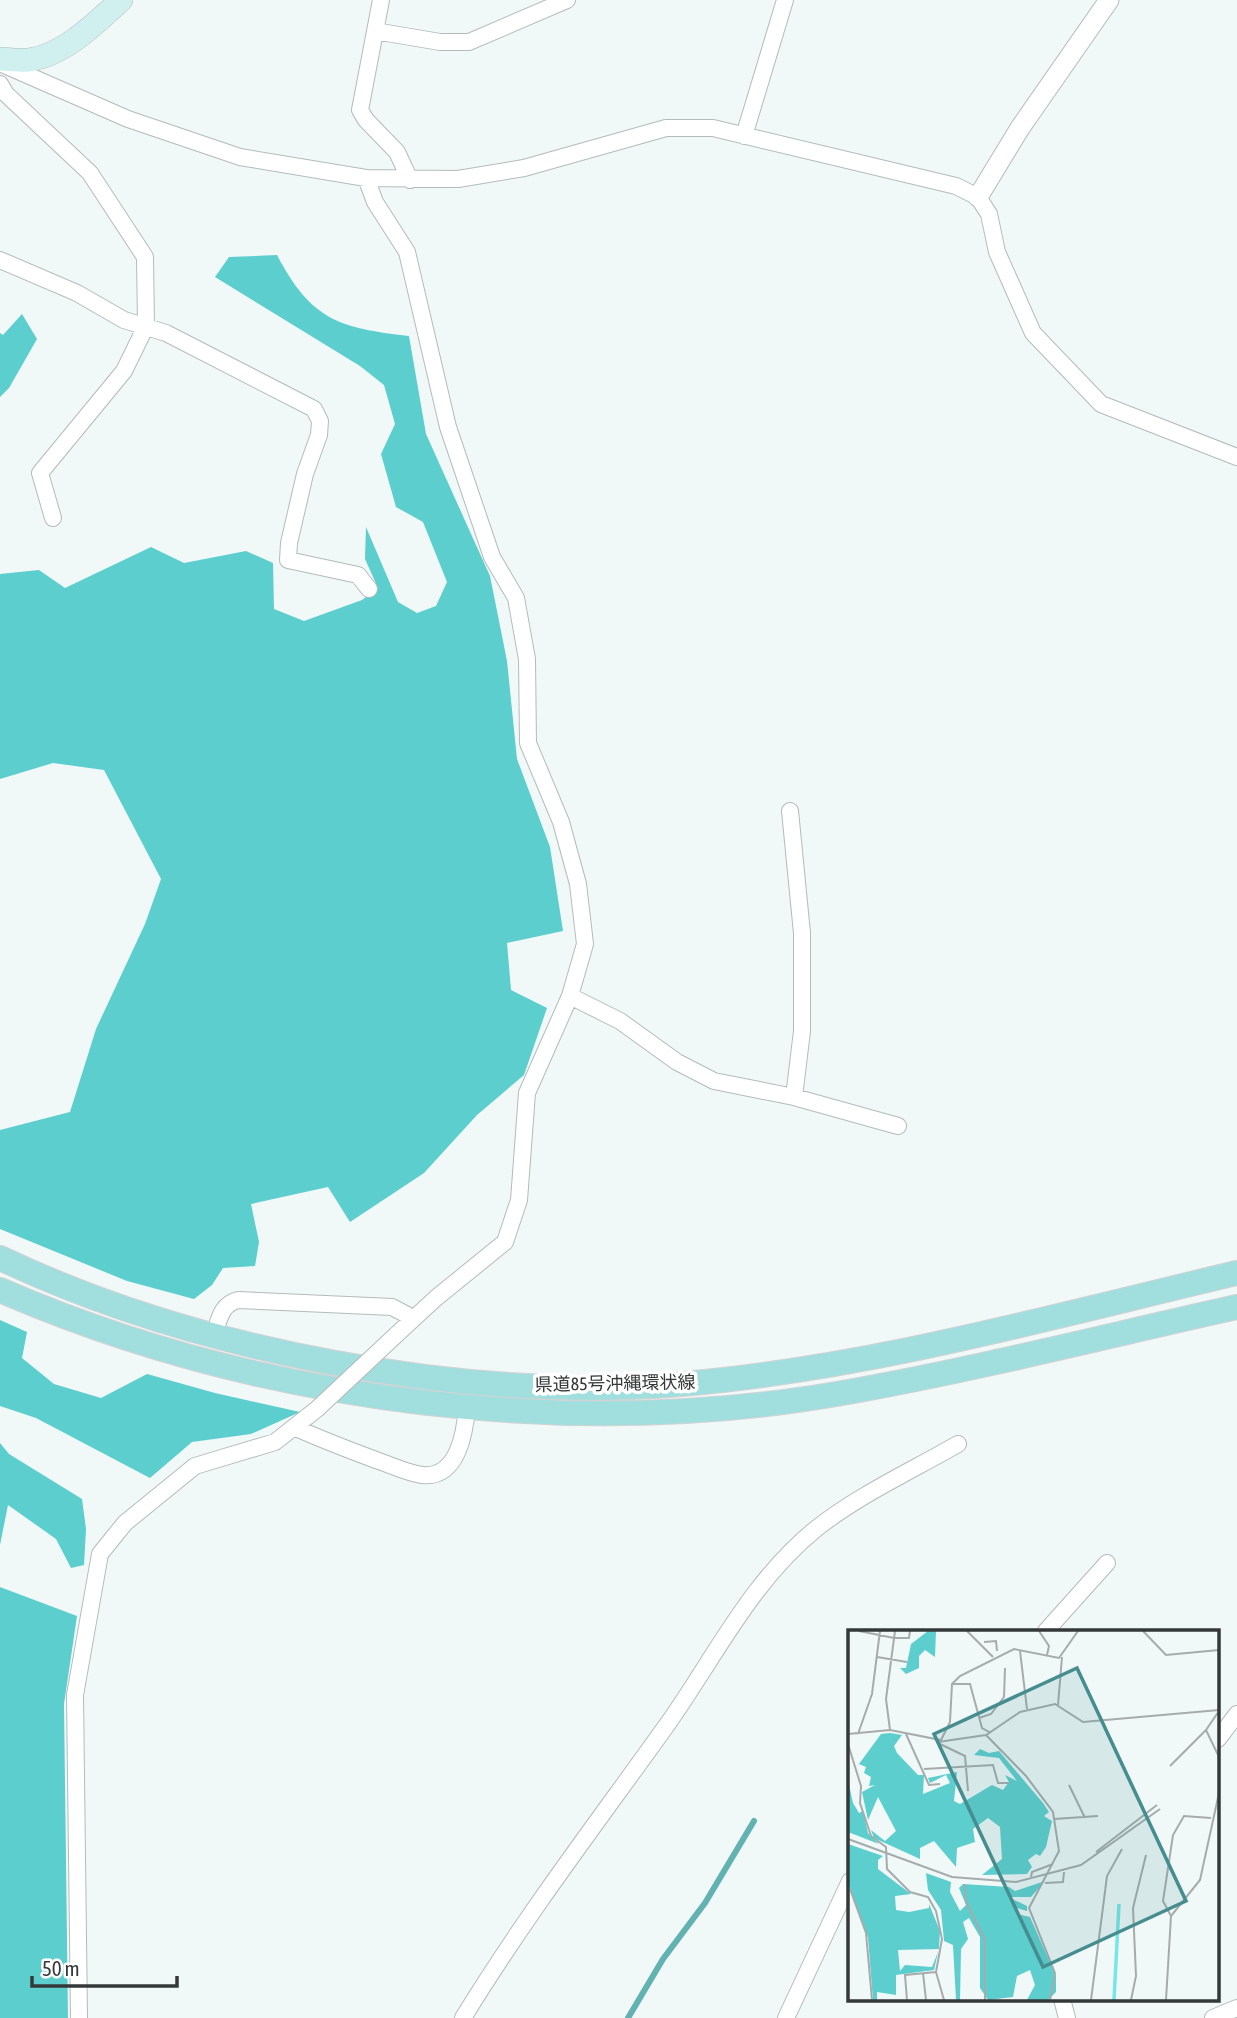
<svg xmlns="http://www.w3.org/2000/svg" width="1237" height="2018" font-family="'Asap Condensed','Noto Sans JP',sans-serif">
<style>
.forest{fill:#5ccece}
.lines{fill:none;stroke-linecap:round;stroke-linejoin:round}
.stream{stroke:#62b2b2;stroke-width:6}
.minor-casing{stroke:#b4bbbb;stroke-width:18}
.tertiary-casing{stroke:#b4bbbb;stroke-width:21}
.secondary-casing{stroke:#b4bbbb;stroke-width:24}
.primary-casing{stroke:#d3d3d3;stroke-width:26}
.minor{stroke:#fff;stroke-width:16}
.tertiary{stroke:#fff;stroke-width:19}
.secondary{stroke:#d0efef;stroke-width:23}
.primary{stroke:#a1dfdf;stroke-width:24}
.minor-bridge-casing{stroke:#b4bbbb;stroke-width:18;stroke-linecap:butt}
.minor-bridge{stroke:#fff;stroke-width:16}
.labels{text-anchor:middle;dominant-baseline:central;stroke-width:7;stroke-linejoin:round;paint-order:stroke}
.street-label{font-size:18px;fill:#353838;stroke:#fff}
.inset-river{fill:none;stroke:#76e6e6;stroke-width:3.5}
.inset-road{fill:none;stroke:#a6abab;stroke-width:2}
.view{fill:#458d8e;fill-opacity:0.15;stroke:#458d8e;stroke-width:3.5}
.inset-edge{fill:none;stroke:#353838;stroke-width:3.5}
</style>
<rect width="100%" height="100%" fill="#f1f8f8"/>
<!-- forest -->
<path class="forest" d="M 277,255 C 311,320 339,328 409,336 L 426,434 L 490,576 L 507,661 L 517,759 L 550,847 L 563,931 L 507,943 L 511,990 L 547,1008 L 524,1075 L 477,1115 L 424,1173 L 350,1222 L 328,1187 L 251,1204 L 259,1242 L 255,1266 L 223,1268 L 212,1285 L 194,1299 L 127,1281 L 0,1229 L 0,1130 L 70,1112 L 96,1029 L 145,924 L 161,879 L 104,770 L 53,763 L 0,779 L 0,574 L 39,570 L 65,588 L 151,547 L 184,563 L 246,551 L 273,563 L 274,609 L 304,621 L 362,600 L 378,588 L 365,559 L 366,527 L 398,602 L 417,613 L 436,606 L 447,582 L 423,522 L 396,507 L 381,454 L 395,424 L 384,385 L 360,366 L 215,277 L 229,257 Z
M 22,314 L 37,339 L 9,388 L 0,397 L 0,333 L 3,335 Z
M 0,1320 L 27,1332 L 22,1358 L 54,1384 L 101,1398 L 147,1374 L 215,1393 L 300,1412 L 251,1434 L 192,1442 L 150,1478 L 36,1418 L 0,1406 Z
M 0,1443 L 9,1454 L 82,1499 L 86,1529 L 84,1565 L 71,1568 L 56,1539 L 8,1505 L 0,1545 Z
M 0,1587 L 77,1616 L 64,1704 L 68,2018 L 0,2018 Z"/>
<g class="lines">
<!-- stream -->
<path class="stream" d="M 628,2018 L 663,1959 L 705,1903 L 754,1821"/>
<defs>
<path id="minor" d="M 381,0 L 360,110 L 366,120 L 397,152 L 410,180
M 375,31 L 440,42 L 469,42 L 567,0
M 2,64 L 128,119 L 240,157 L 366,178 L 458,179 L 524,168 L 666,128 L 713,128 L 956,186 L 978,197 L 989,214 L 997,252 L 1033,333 L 1101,404 L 1237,457
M 0,84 L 6,94 L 90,173 L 145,257 L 146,326 L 124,371 L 40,473 L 53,518
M 744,136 L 785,0
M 366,178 L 375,202 L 407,252 L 448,427 L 492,557 L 516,598 L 527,659 L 528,743 L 561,822 L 578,884 L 585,944 L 570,996 L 527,1093 L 519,1200 L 505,1242 L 436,1298 L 396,1335
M 0,260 L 77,293 L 124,320 L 166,333 L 314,409 L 320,421 L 319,435 L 305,474 L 289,543 L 288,560 L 358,575 L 369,589
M 790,811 L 802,933 L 802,1031 L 794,1097
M 570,996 L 620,1021 L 677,1062 L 714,1081 L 794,1097 L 898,1126
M 214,1335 C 219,1320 221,1304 238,1300 L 392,1307 L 413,1318
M 296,1428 C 323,1440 349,1450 376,1460 C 391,1465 407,1473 422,1475 C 458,1479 465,1432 467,1407
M 1046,1631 L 1107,1563
M 1218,1739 L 1237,1714
M 1062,1999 L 1067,2018
M 79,2018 L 75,1695 L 100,1554 L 125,1523 L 195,1466 L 275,1442 L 317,1409
M 463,2018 C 526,1915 599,1820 669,1722 C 716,1655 752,1580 817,1528 C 859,1495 911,1471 958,1444
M 786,2018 L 850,1881
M 1213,2018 L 1237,2008"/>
<path id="tertiary" d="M 978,197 L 1020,128 L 1109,0"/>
<path id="secondary" d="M 0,59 C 9,59 19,61 28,60 C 63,56 96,23 121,0"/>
<path id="primary" d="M 0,1258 C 196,1351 465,1402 682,1384 C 870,1368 1054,1316 1237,1273
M 0,1290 C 261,1403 578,1443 859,1390 C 985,1367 1111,1335 1237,1307"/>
</defs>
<!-- minor casing -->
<use href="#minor" class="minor-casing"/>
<!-- tertiary casing -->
<use href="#tertiary" class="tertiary-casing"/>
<!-- secondary casing -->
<use href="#secondary" class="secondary-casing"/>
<!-- primary casing -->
<use href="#primary" class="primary-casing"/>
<!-- minor -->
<use href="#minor" class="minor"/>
<!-- tertiary -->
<use href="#tertiary" class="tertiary"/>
<!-- secondary -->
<use href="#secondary" class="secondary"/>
<!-- primary -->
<use href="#primary" class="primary"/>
<defs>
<path id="minor-bridge" d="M 317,1409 L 396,1335"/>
</defs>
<!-- minor-bridge casing -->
<use href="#minor-bridge" class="minor-bridge-casing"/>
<!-- minor-bridge -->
<use href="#minor-bridge" class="minor-bridge"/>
</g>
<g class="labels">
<!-- street labels -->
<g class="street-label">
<text transform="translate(615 1383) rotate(-1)">県道85号沖縄環状線</text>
</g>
</g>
<!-- overview -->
<g transform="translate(848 1630)">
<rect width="371" height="371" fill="#f1f8f8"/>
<path d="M 80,1 L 88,1 L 87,27 L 77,20 L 71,26 L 71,38 L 58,44 L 52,38 L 58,38 L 63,14 ZM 42,103 L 54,105 L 46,116 L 49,123 L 70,145 L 76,145 L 75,164 L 102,153 L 98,145 L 82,153 L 80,148 L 109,142 L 106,171 L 112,174 L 144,155 L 155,160 L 161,152 L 157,145 L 169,151 L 151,128 L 126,125 L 132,119 L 141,123 L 151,121 L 195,173 L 201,182 L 196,186 L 204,191 L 198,217 L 192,226 L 188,224 L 180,230 L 184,237 L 179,244 L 134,245 L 154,229 L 152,197 L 140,188 L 125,199 L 127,212 L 109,218 L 108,237 L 86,211 L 72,218 L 72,229 L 26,208 L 23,200 L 37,211 L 48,201 L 30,167 L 20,190 L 14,162 L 27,155 L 21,156 L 23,147 L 16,143 L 18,137 L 11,134 L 33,104 ZM 0,150 L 5,173 L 11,183 L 15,181 L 20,203 L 31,214 L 0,202 ZM 0,214 L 35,226 L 30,230 L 30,239 L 63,264 L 47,266 L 48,280 L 61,282 L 81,278 L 81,274 L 92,301 L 91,319 L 50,320 L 52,341 L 57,335 L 84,337 L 90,322 L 86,340 L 48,345 L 48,365 L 29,362 L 29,370 L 25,370 L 20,308 L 0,253 ZM 78,243 L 103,252 L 102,262 L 112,281 L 118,275 L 111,258 L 115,254 L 161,257 L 167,261 L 197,251 L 183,267 L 160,267 L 179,276 L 179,281 L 169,278 L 169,284 L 182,287 L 208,346 L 208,362 L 200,370 L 179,370 L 187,355 L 182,340 L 169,346 L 165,367 L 140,370 L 132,358 L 132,307 L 121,288 L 115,292 L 120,309 L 113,319 L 112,370 L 108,370 L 105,315 L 96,311 L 93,280 L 80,260 Z" fill="#5ccece"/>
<path class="inset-river" d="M 266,370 L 271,274"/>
<path class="inset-road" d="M 11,1 L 46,8 L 61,8 L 62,1M 119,1 L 145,27M 191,1 L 201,16 L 199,25M 295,1 L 318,25 L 371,20M 136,12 L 148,11 L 149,21M 172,21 L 179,79M 29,27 L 59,32M 104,54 L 122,54 L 134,98 L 143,103M 210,75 L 214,27M 371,81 L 358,100 L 371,127M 131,88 L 143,84 L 156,67 L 157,38M 42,100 L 38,69 L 47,1M 0,104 L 42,100 L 93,110 L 102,92 L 104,54 L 112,46 L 166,19 L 211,28 L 230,1M 10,104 L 24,64 L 32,1M 58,104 L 81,155 L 92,154M 138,105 L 178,146 L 205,182 L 211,221 L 181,278 L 207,343 L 202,370M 90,112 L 138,105 L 172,82 L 207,74 L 235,92 L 371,80M 90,113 L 117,126 L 120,161M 0,114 L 13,156 L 12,173 L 23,206 L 38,217 L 39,239 L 62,262 L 80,267 L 88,281 L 94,309 L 88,342 L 96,370M 322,136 L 358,100M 76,139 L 145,135 L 150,153 L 161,153M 221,155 L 237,188M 206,189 L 250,186M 0,209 L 104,247 L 168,252 L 233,235 L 312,179M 248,222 L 309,175M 183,247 L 184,242 L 205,234M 197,253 L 215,252 L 216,242M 117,254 L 118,272 L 137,310 L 137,370M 2,259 L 18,303 L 24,370M 323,286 L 315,271 L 325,205 L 336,186 L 363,188M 75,343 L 78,370M 59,370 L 57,345 L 88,342M 243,370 L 259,246 L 274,219M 283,370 L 288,346 L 285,278 L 298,225M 318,370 L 323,286 L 352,250 L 371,163"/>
<path class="view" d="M 229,38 L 338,271 L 195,337 L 86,104 Z"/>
<rect width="371" height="371" class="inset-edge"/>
</g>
<!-- scale -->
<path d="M32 1976v10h145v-10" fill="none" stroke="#353838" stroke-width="3.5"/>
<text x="42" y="1976" font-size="21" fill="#353838" stroke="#ffffff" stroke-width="5" paint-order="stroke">50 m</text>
</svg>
